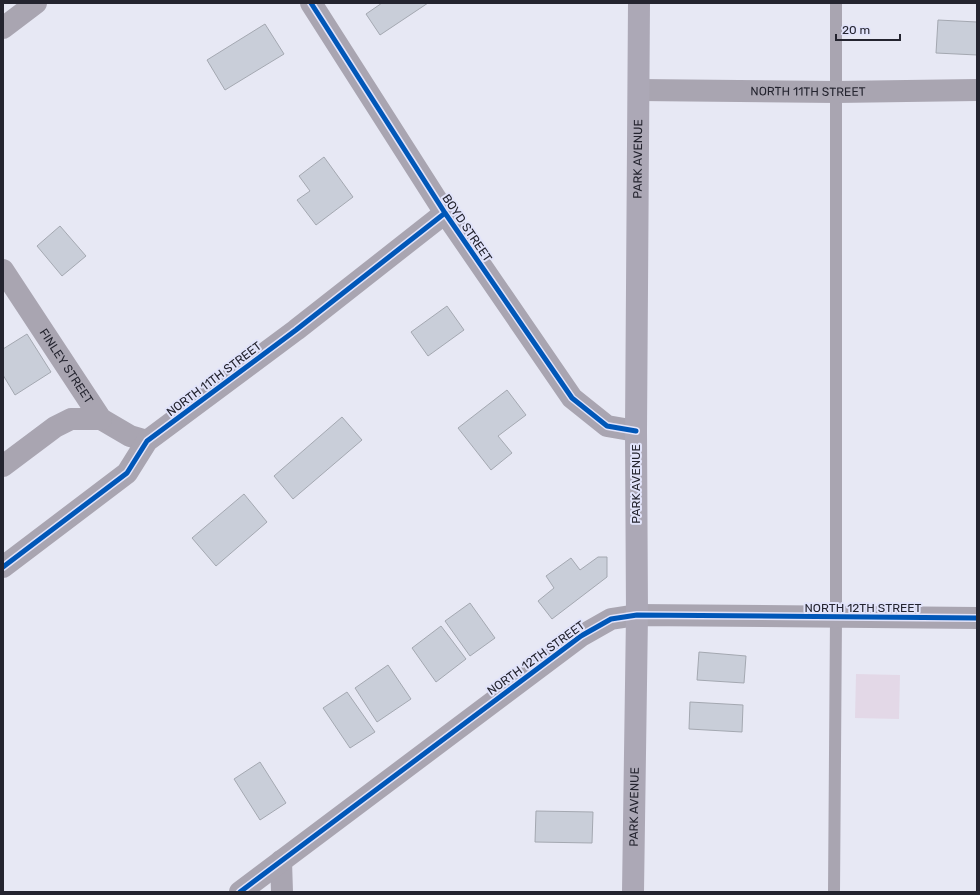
<svg xmlns="http://www.w3.org/2000/svg" width="980" height="895" font-family="Rubik,sans-serif">
<style>
.green{fill:#e3d8e7}
.building{fill:#c9ced9;stroke:#a4a8b1}
.lines{fill:none;stroke-linecap:round;stroke-linejoin:round}
.service{stroke:#a9a5b1;stroke-width:12}
.minor{stroke:#a9a5b1;stroke-width:22}
.primary{stroke:#aca8b6;stroke-width:22}
.cycleway-casing{stroke:#e1e3fa;stroke-width:8}
.cycleway{stroke:#0057b8;stroke-width:5}
.labels{text-anchor:middle;dominant-baseline:central;stroke-width:4;stroke-linejoin:round;paint-order:stroke}
.street-label{font-size:12px;fill:#24242f;stroke:#e1e3fa}
</style>
<rect width="100%" height="100%" fill="#e7e8f4"/>
<!-- green -->
<path class="green" d="M 856,674 L 900,675 L 899,719 L 855,718 Z"/>
<!-- building -->
<path class="building" d="M 382,3 L 428,3 L 380,35 L 366,14 Z
M 938,20 L 977,22 L 977,55 L 936,53 Z
M 265,24 L 284,54 L 225,90 L 207,60 Z
M 324,157 L 353,197 L 316,225 L 297,200 L 310,191 L 299,176 Z
M 60,226 L 86,256 L 62,276 L 37,246 Z
M 447,306 L 464,330 L 428,356 L 411,332 Z
M 27,334 L 51,372 L 15,395 L 3,375 L 3,349 Z
M 507,390 L 526,415 L 498,436 L 512,453 L 491,470 L 458,428 Z
M 342,417 L 362,440 L 293,499 L 274,476 Z
M 244,494 L 267,522 L 216,566 L 192,538 Z
M 598,557 L 607,557 L 607,577 L 552,619 L 538,601 L 554,588 L 546,576 L 571,558 L 580,570 Z
M 470,603 L 495,638 L 470,656 L 445,621 Z
M 441,626 L 466,659 L 436,682 L 412,648 Z
M 699,652 L 746,656 L 744,683 L 697,680 Z
M 388,665 L 411,699 L 377,722 L 355,688 Z
M 347,692 L 375,732 L 350,748 L 323,708 Z
M 690,702 L 743,705 L 742,732 L 689,729 Z
M 260,762 L 286,803 L 260,820 L 234,779 Z
M 536,811 L 593,812 L 592,843 L 535,842 Z"/>
<g class="lines">
<!-- service -->
<path class="service" d="M 834,892 L 836,618 L 836,3"/>
<!-- minor -->
<g class="minor">
<path d="M 311,3 L 445,213 L 572,398 L 607,426 L 636,431"/>
<path d="M 3,28 L 36,3"/>
<path id="s1" d="M 639,90 L 836,92 L 977,90"/>
<path id="s2" d="M 3,270 L 101,419 L 130,436 L 147,441"/>
<path d="M 3,466 L 55,427 L 71,419 L 101,419"/>
<path d="M 3,567 L 127,473 L 147,441 L 296,330 L 445,213"/>
<path d="M 281,861 L 282,892"/>
<path d="M 240,892 L 581,636 L 611,619 L 637,615 L 977,618"/>
</g>
<!-- primary -->
<path class="primary" id="s3" d="M 633,892 L 637,615 L 636,431 L 639,3"/>
<defs>
<path id="cycleway" d="M 311,3 L 445,213 L 572,398 L 607,426 L 636,431
M 3,567 L 127,473 L 147,441 L 296,330 L 445,213
M 240,892 L 581,636 L 611,619 L 637,615 L 977,618"/>
</defs>
<!-- cycleway casing -->
<use href="#cycleway" class="cycleway-casing"/>
<!-- cycleway -->
<use href="#cycleway" class="cycleway"/>
</g>
<g class="labels">
<!-- street labels -->
<g class="street-label">
<text stroke="none"><textPath href="#s1" startOffset="169">NORTH 11TH STREET</textPath></text>
<text stroke="none"><textPath href="#s3" startOffset="733">PARK AVENUE</textPath></text>
<text transform="translate(467 228) rotate(56)">BOYD STREET</text>
<text stroke="none"><textPath href="#s2" startOffset="115">FINLEY STREET</textPath></text>
<text transform="translate(214 379) rotate(-37)">NORTH 11TH STREET</text>
<text transform="translate(636 484) rotate(-90)">PARK AVENUE</text>
<text x="863" y="608">NORTH 12TH STREET</text>
<text transform="translate(536 658) rotate(-36)">NORTH 12TH STREET</text>
<text stroke="none"><textPath href="#s3" startOffset="85">PARK AVENUE</textPath></text>
</g>
</g>
<!-- border -->
<rect width="980" height="895" fill="none" stroke="#24242f" stroke-width="8"/>
<!-- scale -->
<path d="M836 34v6h64v-6" fill="none" stroke="#24242f" stroke-width="2"/>
<text x="842" y="34" font-size="12" fill="#24242f" stroke="#e1e3fa" stroke-width="3" paint-order="stroke">20 m</text>
</svg>
